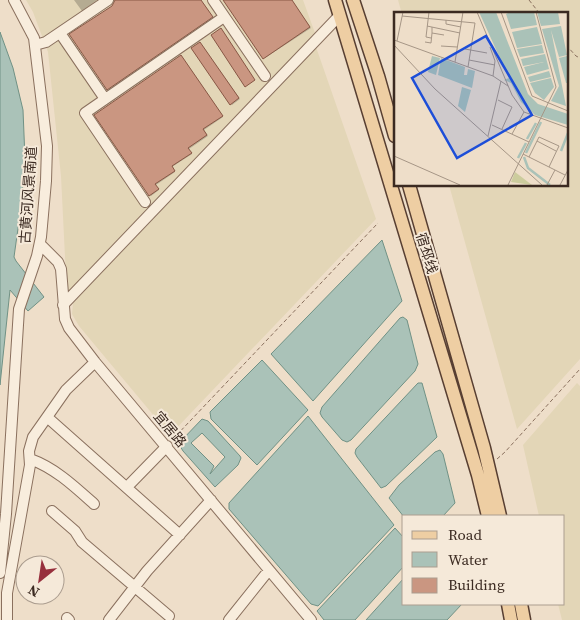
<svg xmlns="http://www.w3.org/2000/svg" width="580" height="620" font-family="'Source Serif 4','Noto Sans SC',serif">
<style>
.farmland{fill:#e3d6b7}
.water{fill:#aac2b8;stroke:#709185;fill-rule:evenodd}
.shadow{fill:#0003}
.building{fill:#ca9681;stroke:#885745}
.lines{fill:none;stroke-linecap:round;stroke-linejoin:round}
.minor-casing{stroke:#8a705e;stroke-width:12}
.major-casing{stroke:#583f32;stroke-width:15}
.path{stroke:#8a705e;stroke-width:1;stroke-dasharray:4 2.5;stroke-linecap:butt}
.minor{stroke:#f8eddd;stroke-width:10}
.major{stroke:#eecea3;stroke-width:12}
.labels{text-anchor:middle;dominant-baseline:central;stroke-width:4;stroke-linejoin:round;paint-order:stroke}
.street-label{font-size:14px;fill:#3b2a21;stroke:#f5e9d9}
.inset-river{fill:none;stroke:#aac2b8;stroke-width:2.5}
.inset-road{fill:none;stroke:#a69686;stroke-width:1}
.view{fill:#1d4ed8;fill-opacity:0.15;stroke:#1d4ed8;stroke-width:2.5}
.inset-edge{fill:none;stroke:#3b2a21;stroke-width:2.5}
</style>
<rect width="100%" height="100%" fill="#eedec9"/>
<!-- farmland -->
<path class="farmland" d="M 26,0 L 303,0 L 315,33 L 67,297 L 61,176 L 48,52 L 33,12 Z
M 398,0 L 580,0 L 580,359 L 517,429 L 449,185 L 566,185 L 566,14 L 402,14 Z
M 316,47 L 376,219 L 170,435 L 79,326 L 72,314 L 73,303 Z
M 577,383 L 580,386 L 580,620 L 562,620 L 558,604 L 564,604 L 564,516 L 539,516 L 523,445 Z"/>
<!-- water -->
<path class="water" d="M 0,32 L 13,68 L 23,110 L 25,159 L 21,207 L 14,257 L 16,261 L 44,297 L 28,311 L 10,290 L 0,385 Z
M 382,240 L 402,301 L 313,401 L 271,354 Z
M 403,317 L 407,320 L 418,364 L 415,371 L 351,440 L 347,442 L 342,440 L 322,417 L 320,413 L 322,407 L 400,318 Z
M 262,360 L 308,410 L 257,465 L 211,419 L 210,412 Z
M 418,383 L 422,383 L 437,437 L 386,486 L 381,488 L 357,457 L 355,453 L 356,449 Z
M 308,416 L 394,525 L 318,606 L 311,604 L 229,509 L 229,503 Z
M 202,419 L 208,421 L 240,456 L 241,458 L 238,465 L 215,487 L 183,451 L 180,446 L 181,441 ZM 202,433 L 225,457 L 210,474 L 214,466 L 191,443 Z
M 440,450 L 443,454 L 455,503 L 443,516 L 404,517 L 389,498 L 399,485 L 435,452 Z
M 395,528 L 404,538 L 404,566 L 355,620 L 324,620 L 317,611 Z
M 404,578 L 404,604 L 462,604 L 447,620 L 366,620 Z"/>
<!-- shadow -->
<path class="shadow" d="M 74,0 L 97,0 L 82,11 Z
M 115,0 L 201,0 L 213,17 L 109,89 L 113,7 Z
M 225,0 L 291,0 L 311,28 L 265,58 Z
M 200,43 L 240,99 L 232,105 L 231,104 Z
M 182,57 L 223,117 L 204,130 L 208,136 L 189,149 L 192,154 L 172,167 L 175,172 L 156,185 L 159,190 L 151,196 L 150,195 Z"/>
<!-- building -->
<path class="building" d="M 115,0 L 201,0 L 213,17 L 107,90 L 69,34 L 112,6 Z
M 223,0 L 292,0 L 310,27 L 263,59 Z
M 221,28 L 255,80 L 245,87 L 211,35 Z
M 200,42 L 239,98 L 230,105 L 191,48 Z
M 181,55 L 223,116 L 203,129 L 207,135 L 188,148 L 192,153 L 172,166 L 175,171 L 155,184 L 159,189 L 149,196 L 94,115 Z"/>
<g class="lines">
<defs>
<path id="minor" d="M 213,0 L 265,76
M 60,33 L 105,99
M 35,45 L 46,42 L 108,0
M 145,202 L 85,113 L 224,17
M 40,244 L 58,262 L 61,269 L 65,319 L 69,328 L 95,362 L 311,620
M 63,305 L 340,15
M 47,417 L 180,535
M 30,459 C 55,468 74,486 94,504
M 127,487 L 167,446
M 52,511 L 75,531 L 82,542 L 169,616
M 0,573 L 6,514 L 19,309 L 37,256 L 41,237 L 46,181 L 47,146 L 34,38 L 14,0
M 67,618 L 69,620
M 7,620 L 7,593 L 30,465 L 29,451 L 33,437 L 66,390 L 95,362
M 109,620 L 147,571 L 211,500
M 229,620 L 269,570"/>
<path id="major" d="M 335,0 L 478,475 L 488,516
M 353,0 L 378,76 L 395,136
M 409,185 L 484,448 L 500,516
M 508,604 L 511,620
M 521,604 L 524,620"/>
</defs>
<!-- minor casing -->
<use href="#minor" class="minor-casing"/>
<!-- major casing -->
<use href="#major" class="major-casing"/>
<!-- path -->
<path class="path" d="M 529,0 L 540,14
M 566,45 L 576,56 L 580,58
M 172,440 L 378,223
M 497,459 L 505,452 L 580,369"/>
<!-- minor -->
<use href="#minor" class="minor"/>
<!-- major -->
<use href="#major" class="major"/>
</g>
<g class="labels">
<!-- street labels -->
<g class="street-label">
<text transform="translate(28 195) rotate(-86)">古黄河风景南道</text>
<text transform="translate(427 253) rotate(73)">宿邳线</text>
<text transform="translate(170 429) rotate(50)">宜居路</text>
</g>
</g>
<!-- overview -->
<g transform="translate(394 12)">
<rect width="174" height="174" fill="#eedec9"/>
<path d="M 121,160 L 138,173 L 117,170 Z" fill="#cccc9d"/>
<path d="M 85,0 L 102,0 L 134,82 L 144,92 L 174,102 L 174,113 L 141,103 L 127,90 L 117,71 L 110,68 L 115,66 ZM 116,0 L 140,0 L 143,13 L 117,17 L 112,2 ZM 143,0 L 164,0 L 166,12 L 147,14 ZM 167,14 L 173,43 L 165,45 L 157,18 L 172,94 L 157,89 L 165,74 L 148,17 ZM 143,15 L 148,32 L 123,36 L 118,20 ZM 148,33 L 150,41 L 126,45 L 123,37 ZM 151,42 L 155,57 L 133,63 L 130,55 L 150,50 L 129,54 L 127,47 ZM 38,44 L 46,46 L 42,63 L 34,60 ZM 173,44 L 174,71 L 172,71 L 165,46 ZM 47,46 L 71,55 L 70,63 L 73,63 L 74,57 L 81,59 L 78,76 L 44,63 ZM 155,59 L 157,65 L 136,70 L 134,65 ZM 157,66 L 160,75 L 150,88 L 141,81 L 136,71 ZM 68,75 L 77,78 L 71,100 L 64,94 Z" fill="#aac2b8"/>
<path class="inset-river" d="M 133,127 L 142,111M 167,139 L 174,121M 132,141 L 147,110M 130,145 L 134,156 L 156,173M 124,146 L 132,131"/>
<path class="inset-road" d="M 35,0 L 32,25 L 37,26M 83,0 L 118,83 L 130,100 L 174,116M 107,0 L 138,84 L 174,99M 8,4 L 81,11 L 74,55M 52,8 L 52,12 L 67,15M 33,14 L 66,21M 38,15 L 38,21 L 50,23M 0,28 L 99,64 L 114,74M 3,29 L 9,0M 31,30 L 37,31 L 38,21M 0,33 L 41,77 L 148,173M 47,34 L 63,35M 96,35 L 101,49 L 99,64M 71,37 L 93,41M 75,48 L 101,53M 61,50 L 69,0M 104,88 L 118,95 L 108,117M 98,113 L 135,130M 118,122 L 130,100M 94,124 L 107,69M 143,129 L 162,139M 129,142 L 171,163M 0,144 L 66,173M 135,145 L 145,125 L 165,134 L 155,155M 114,173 L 162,75 L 142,0M 153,173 L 161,158M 166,173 L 174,158"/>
<path class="view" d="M 92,24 L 138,103 L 63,146 L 18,66 Z"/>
<rect width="174" height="174" class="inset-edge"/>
</g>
<!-- legend -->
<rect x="402" y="515" width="162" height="90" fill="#f5e9d9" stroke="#ab9d8f"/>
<rect x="412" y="531" width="25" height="8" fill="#eecea3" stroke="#ab9d8f"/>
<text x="448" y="540" font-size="15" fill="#3b2a21">Road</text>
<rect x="412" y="552" width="25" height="15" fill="#aac2b8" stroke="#ab9d8f"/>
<text x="448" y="565" font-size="15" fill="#3b2a21">Water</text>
<rect x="412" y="578" width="25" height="15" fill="#ca9681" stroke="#ab9d8f"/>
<text x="448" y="590" font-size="15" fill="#3b2a21">Building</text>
<!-- north arrow -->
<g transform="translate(40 580) rotate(210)"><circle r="24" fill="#f5e9d9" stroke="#ab9d8f"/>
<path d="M0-4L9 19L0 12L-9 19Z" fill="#97303d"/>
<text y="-8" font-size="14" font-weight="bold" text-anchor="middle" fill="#3b2a21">N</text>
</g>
</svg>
